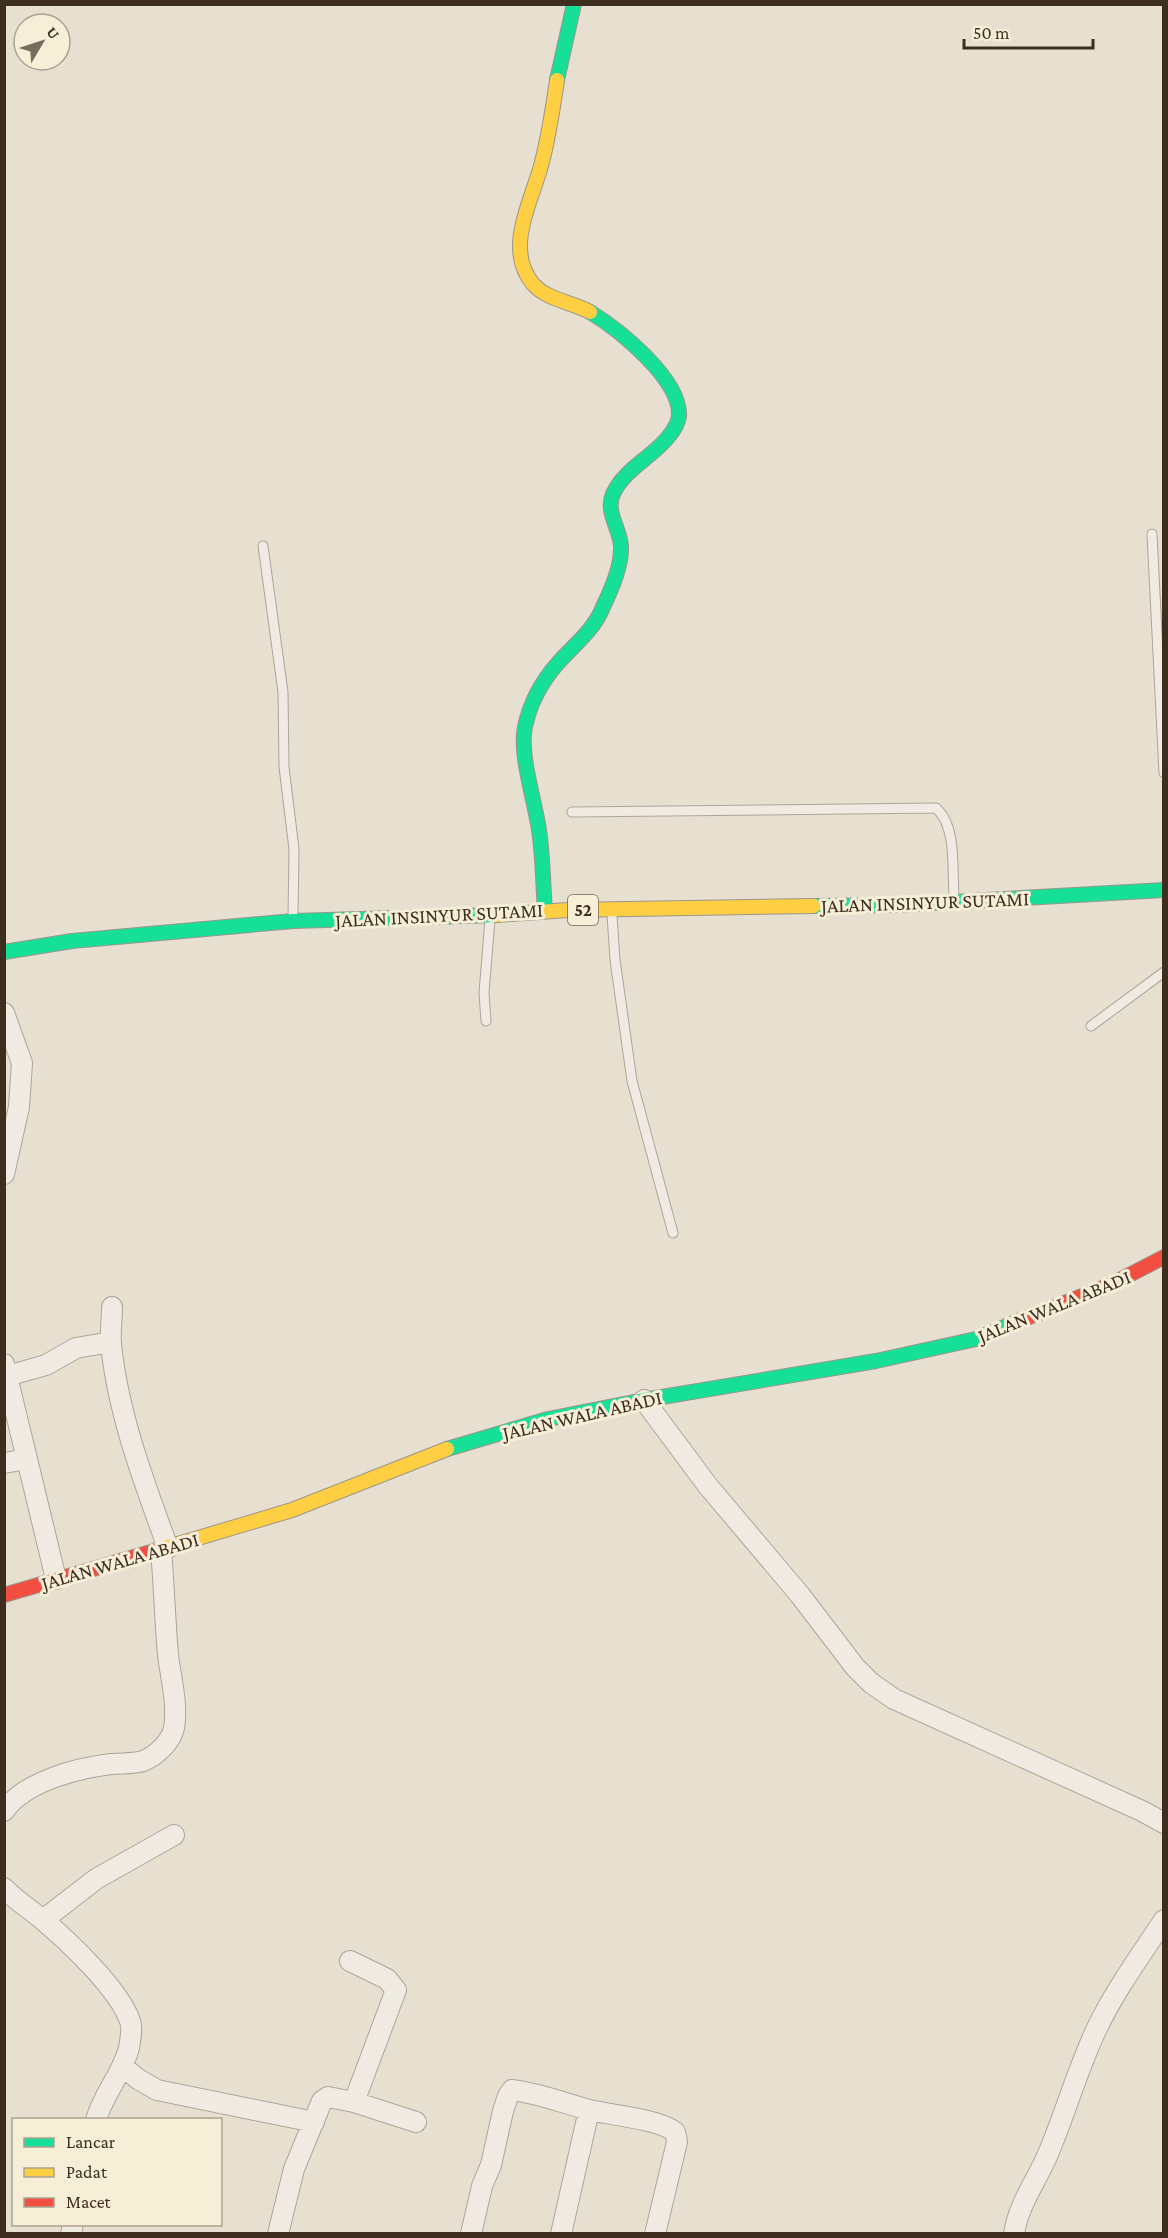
<svg xmlns="http://www.w3.org/2000/svg" width="1168" height="2238" font-family="'Crimson Pro',serif">
<style>
.lines{fill:none;stroke-linecap:round;stroke-linejoin:round}
.lane-casing{stroke:#ada599;stroke-width:11}
.street-casing{stroke:#ada599;stroke-width:22}
.fast-casing{stroke:#9c958a;stroke-width:16}
.slow-casing{stroke:#9c958a;stroke-width:16}
.jam-casing{stroke:#9c958a;stroke-width:16}
.lane{stroke:#efebe3;stroke-width:9}
.street{stroke:#efebe3;stroke-width:20}
.fast{stroke:#16e098;stroke-width:14}
.slow{stroke:#ffcf43;stroke-width:14}
.jam{stroke:#f24e42;stroke-width:14}
.labels{text-anchor:middle;dominant-baseline:central;stroke-width:6;stroke-linejoin:round;paint-order:stroke}
.shield{fill:#f7eed8;stroke:#756857;stroke-width:1.5}
.shield-label{font-size:18px;font-weight:bold;fill:#3d2e20}
.street-label{font-size:20px;fill:#3d2e20;stroke:#f7eed8}
</style>
<rect width="100%" height="100%" fill="#e7e0d1"/>
<g class="lines">
<defs>
<path id="lane" d="M 1152,534 L 1164,773
M 263,546 L 283,692 L 284,767 L 294,849 L 293,916
M 572,812 L 936,808 C 957,826 952,869 954,896
M 612,915 L 615,960 L 632,1081 L 673,1233
M 486,1021 L 484,993 L 490,919
M 1091,1026 L 1164,972"/>
<path id="street" d="M 4,1013 L 22,1063 L 19,1107 L 4,1174
M 112,1307 C 112,1319 110,1332 111,1344 C 118,1414 144,1482 168,1548
M 4,1364 L 56,1579
M 7,1376 L 46,1365 L 76,1348 L 111,1342
M 644,1400 L 708,1486 L 800,1595 L 855,1667 L 871,1683 L 894,1699 L 1142,1811 L 1164,1823
M 4,1463 L 27,1459
M 4,1811 C 25,1781 78,1768 111,1764 C 121,1763 134,1764 143,1761 C 156,1756 171,1742 174,1728 C 178,1705 171,1679 168,1655 C 165,1620 164,1585 161,1550
M 4,1888 C 16,1901 30,1909 43,1920 C 69,1942 119,1989 130,2021 C 133,2028 130,2041 129,2048 C 122,2075 103,2094 96,2120
M 43,1920 L 96,1879 L 174,1835
M 350,1961 L 387,1979 L 396,1990 L 354,2102
M 123,2067 L 138,2079 L 157,2090 L 314,2122
M 71,2234 L 73,2224
M 278,2234 L 294,2169 L 322,2101 L 328,2097 L 354,2102 L 416,2122
M 471,2234 L 482,2186 L 491,2165 L 503,2111 L 508,2096 L 512,2090 C 539,2093 563,2103 589,2110 C 611,2115 659,2119 675,2132 L 677,2142 L 655,2234
M 561,2234 L 589,2110
M 1014,2234 C 1018,2205 1037,2180 1048,2154 C 1066,2112 1078,2067 1098,2026 C 1116,1989 1141,1955 1164,1920"/>
<path id="fast" d="M 557,80 L 574,4
M 814,906 L 899,905 L 1164,890
M 545,911 C 543,884 543,857 539,830 C 535,801 519,754 525,727 C 530,703 542,681 558,663 C 574,645 594,630 603,607 C 611,590 622,566 621,546 C 620,529 605,511 613,494 C 624,469 653,457 669,436 C 674,430 678,423 679,416 C 681,379 618,329 590,312
M 4,952 L 72,941 L 293,921 L 497,915
M 447,1449 L 548,1419 L 644,1400 L 876,1361 L 976,1339 L 1019,1321"/>
<path id="slow" d="M 557,80 C 553,108 549,135 542,162 C 533,199 503,248 533,284 C 547,300 572,302 590,312
M 497,915 L 568,910 L 814,906
M 158,1550 L 292,1510 L 447,1449"/>
<path id="jam" d="M 1019,1321 L 1110,1285 L 1164,1257
M 4,1595 L 158,1550"/>
</defs>
<!-- lane casing -->
<use href="#lane" class="lane-casing"/>
<!-- street casing -->
<use href="#street" class="street-casing"/>
<!-- fast casing -->
<use href="#fast" class="fast-casing"/>
<!-- slow casing -->
<use href="#slow" class="slow-casing"/>
<!-- jam casing -->
<use href="#jam" class="jam-casing"/>
<!-- lane -->
<use href="#lane" class="lane"/>
<!-- street -->
<use href="#street" class="street"/>
<!-- fast -->
<use href="#fast" class="fast"/>
<!-- slow -->
<use href="#slow" class="slow"/>
<!-- jam -->
<use href="#jam" class="jam"/>
</g>
<g class="labels">
<!-- shield labels -->
<rect class="shield" x="568" y="895" width="30" height="30" rx="4.5"/>
<g class="shield-label">
<text x="583" y="910">52</text>
</g>
<!-- street labels -->
<g class="street-label">
<text transform="translate(925 902) rotate(-2)">JALAN INSINYUR SUTAMI</text>
<text transform="translate(439 915) rotate(-3)">JALAN INSINYUR SUTAMI</text>
<text transform="translate(1054 1306) rotate(-22)">JALAN WALA ABADI</text>
<text transform="translate(582 1415) rotate(-13)">JALAN WALA ABADI</text>
<text transform="translate(120 1561) rotate(-16)">JALAN WALA ABADI</text>
</g>
</g>
<!-- border -->
<rect width="1168" height="2238" fill="none" stroke="#3d2e20" stroke-width="12"/>
<!-- legend -->
<rect x="12" y="2118" width="210" height="108" fill="#f7eed8" stroke="#ada18e" stroke-width="1.5"/>
<rect x="24" y="2138" width="30" height="9" fill="#16e098" stroke="#ada18e" stroke-width="1.5"/>
<text x="66" y="2148" font-size="18" fill="#3d2e20">Lancar</text>
<rect x="24" y="2168" width="30" height="9" fill="#ffcf43" stroke="#ada18e" stroke-width="1.5"/>
<text x="66" y="2178" font-size="18" fill="#3d2e20">Padat</text>
<rect x="24" y="2198" width="30" height="9" fill="#f24e42" stroke="#ada18e" stroke-width="1.5"/>
<text x="66" y="2208" font-size="18" fill="#3d2e20">Macet</text>
<!-- north arrow -->
<g transform="translate(42 42) rotate(51)"><circle r="28" fill="#f7eed8" stroke="#ada18e" stroke-width="1.5"/>
<path d="M0-4.5L10 22L0 15L-10 22Z" fill="#786c5e"/>
<text y="-9" font-size="16" font-weight="bold" text-anchor="middle" fill="#3d2e20">U</text>
</g>
<!-- scale -->
<path d="M964 39v9h129v-9" fill="none" stroke="#3d2e20" stroke-width="3"/>
<text x="973" y="39" font-size="18" fill="#3d2e20" stroke="#f7eed8" stroke-width="4.5" paint-order="stroke">50 m</text>
</svg>
